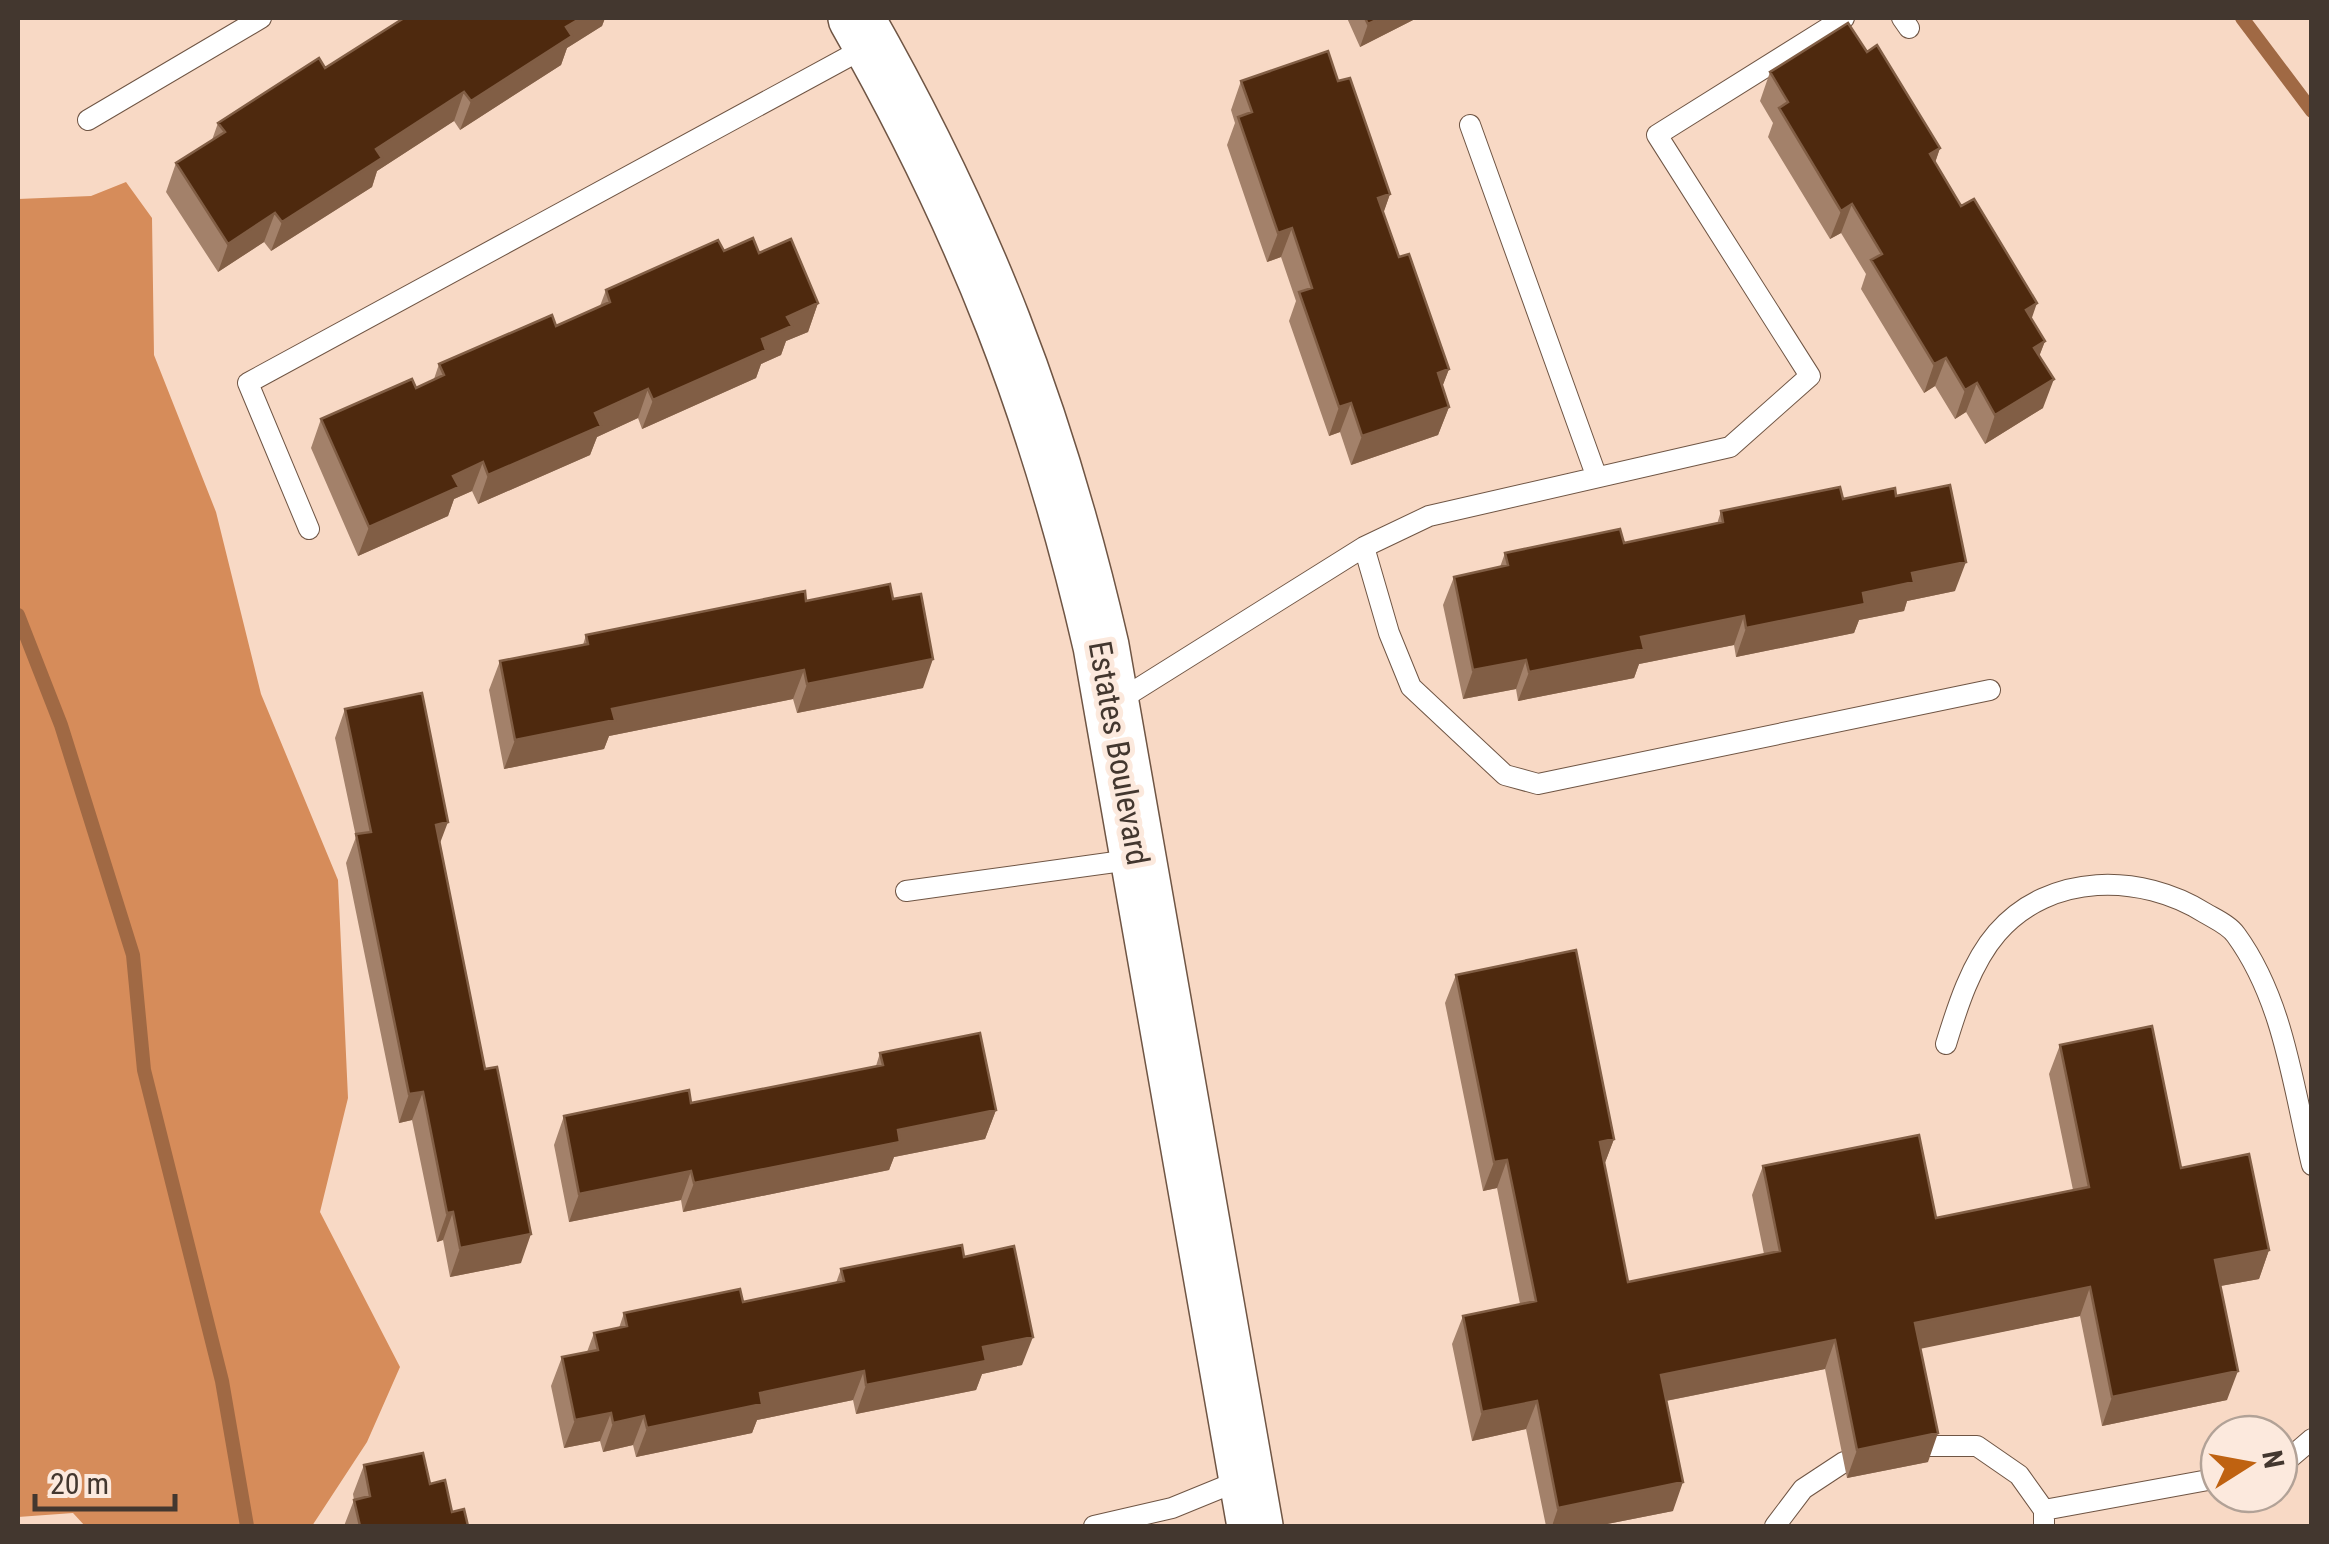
<svg xmlns="http://www.w3.org/2000/svg" width="2329" height="1544" font-family="'Roboto Condensed',sans-serif">
<style>
.forest{fill:#d68c5a}
.lines{fill:none;stroke-linecap:round;stroke-linejoin:round}
.stream{stroke:#a06944;stroke-width:14}
.lane-casing{stroke:#6f5544;stroke-width:22}
.secondary-casing{stroke:#6f5544;stroke-width:58}
.lane{stroke:#fff;stroke-width:20}
.secondary{stroke:#fff;stroke-width:55}
.wall{fill:#a3816a}
.shaded-wall{fill:#815e45}
.building{fill:#4e290e;stroke:#815e45;stroke-width:2.5}
.labels{text-anchor:middle;dominant-baseline:central;stroke-width:10;stroke-linejoin:round;paint-order:stroke}
.street-label{font-size:32px;fill:#43372f;stroke:#fce9dd}
</style>
<rect width="100%" height="100%" fill="#f8d9c5"/>
<!-- forest -->
<path class="forest" d="M 126,182 L 152,218 L 154,355 L 216,512 L 261,694 L 338,880 L 348,1098 L 320,1212 L 400,1367 L 367,1442 L 312,1526 L 85,1526 L 73,1513 L 18,1517 L 18,199 L 91,196 Z"/>
<g class="lines">
<!-- stream -->
<path class="stream" d="M 2242,18 L 2312,111
M 18,615 L 61,725 L 133,955 L 144,1070 L 222,1381 L 247,1526"/>
<defs>
<path id="lane" d="M 1902,18 L 1909,28
M 88,120 L 261,18
M 1470,125 L 1596,475
M 309,529 L 248,383 L 870,45
M 1364,547 L 1389,633 L 1411,687 L 1505,775 L 1538,784 L 1990,690
M 1115,703 L 1364,547 L 1429,516 L 1730,447 L 1810,376 L 1657,135 L 1844,18
M 906,891 L 1137,859
M 1946,1044 C 1957,1008 1971,963 1997,933 C 2050,872 2141,873 2205,913 C 2215,919 2229,925 2236,935 C 2284,1001 2293,1087 2312,1165
M 1924,1446 L 1977,1446 L 2019,1475 L 2044,1510 L 2044,1526
M 2279,1467 L 2312,1439
M 2044,1510 L 2219,1478
M 1094,1526 L 1172,1508 L 1243,1479
M 1775,1526 L 1803,1489 L 1844,1462"/>
<path id="secondary" d="M 856,18 C 975,227 1047,412 1101,646 L 1255,1526"/>
</defs>
<!-- lane casing -->
<use href="#lane" class="lane-casing"/>
<!-- secondary casing -->
<use href="#secondary" class="secondary-casing"/>
<!-- lane -->
<use href="#lane" class="lane"/>
<!-- secondary -->
<use href="#secondary" class="secondary"/>
</g>
<!-- wall -->
<path class="wall" d="M 401,18 L 605,18 L 602,26 L 567,48 L 561,65 L 460,130 L 454,121 L 377,171 L 372,187 L 271,251 L 264,242 L 218,272 L 166,192 L 176,163 L 212,140 L 218,123 L 325,68 L 400,20 Z
M 1347,18 L 1417,18 L 1360,47 Z
M 1867,52 L 1940,148 L 1935,163 L 2045,341 L 2039,356 L 2043,408 L 1985,444 L 1966,412 L 1955,419 L 1935,386 L 1924,393 L 1861,289 L 1866,274 L 1841,233 L 1830,239 L 1768,137 L 1773,123 L 1760,101 L 1770,72 Z
M 1241,81 L 1338,81 L 1390,194 L 1383,213 L 1399,257 L 1449,369 L 1442,387 L 1449,407 L 1438,435 L 1351,465 L 1340,432 L 1329,436 L 1289,321 L 1296,301 L 1281,257 L 1267,262 L 1227,145 L 1235,123 L 1231,110 Z
M 724,251 L 759,253 L 818,303 L 808,332 L 786,341 L 781,355 L 761,364 L 756,378 L 642,429 L 638,418 L 597,437 L 590,455 L 478,504 L 472,491 L 454,499 L 448,516 L 358,556 L 311,448 L 321,419 L 416,388 L 434,379 L 439,364 L 556,326 L 600,306 L 606,290 Z
M 1896,496 L 1955,591 L 1907,601 L 1904,611 L 1859,620 L 1854,633 L 1736,657 L 1734,645 L 1639,664 L 1634,678 L 1518,701 L 1516,689 L 1463,699 L 1443,605 L 1454,577 L 1500,567 L 1505,553 L 1624,543 L 1717,524 L 1721,511 L 1843,499 Z
M 893,599 L 923,688 L 797,713 L 793,699 L 609,736 L 604,749 L 504,769 L 489,690 L 500,661 L 583,645 L 586,635 L 806,601 Z
M 345,709 L 439,844 L 521,1263 L 450,1277 L 443,1240 L 437,1242 L 412,1120 L 399,1123 L 346,863 L 356,837 L 335,738 Z
M 1456,975 L 1614,1139 L 1604,1165 L 1628,1282 L 1764,1254 L 1752,1195 L 1763,1166 L 1936,1218 L 2073,1190 L 2049,1074 L 2060,1045 L 2181,1168 L 2269,1250 L 2259,1279 L 2220,1286 L 2227,1400 L 2102,1426 L 2080,1316 L 1920,1348 L 1928,1462 L 1847,1478 L 1825,1369 L 1666,1401 L 1673,1511 L 1597,1526 L 1546,1526 L 1526,1429 L 1472,1441 L 1452,1344 L 1463,1316 L 1520,1304 L 1497,1188 L 1483,1191 L 1445,1003 Z
M 880,1053 L 996,1110 L 985,1139 L 894,1157 L 889,1170 L 683,1212 L 681,1200 L 569,1222 L 554,1145 L 564,1116 L 691,1103 L 876,1066 Z
M 964,1257 L 1022,1365 L 982,1374 L 976,1390 L 856,1414 L 853,1400 L 757,1420 L 752,1433 L 636,1457 L 633,1445 L 603,1452 L 600,1441 L 564,1448 L 551,1386 L 562,1357 L 587,1352 L 594,1333 L 619,1328 L 624,1313 L 743,1302 L 836,1283 L 841,1269 Z
M 364,1465 L 430,1484 L 452,1512 L 468,1526 L 344,1526 L 354,1500 L 353,1494 Z"/>
<!-- shaded-wall -->
<path class="shaded-wall" d="M 581,18 L 605,18 L 602,26 L 567,48 L 561,65 L 460,130 L 471,101 L 566,27 Z
M 1381,18 L 1417,18 L 1360,47 L 1368,24 Z
M 464,92 L 454,121 L 377,171 L 372,187 L 271,251 L 282,222 L 376,149 Z
M 1940,148 L 1930,177 L 1930,154 Z
M 1390,194 L 1380,223 L 1378,198 Z
M 1852,204 L 1841,233 L 1830,239 L 1841,211 Z
M 275,213 L 264,242 L 218,272 L 228,244 Z
M 1292,228 L 1281,257 L 1267,262 L 1278,233 Z
M 818,303 L 808,332 L 786,341 L 781,355 L 761,364 L 756,378 L 642,429 L 653,400 L 762,339 L 787,317 Z
M 2037,303 L 2027,332 L 2026,310 Z
M 2045,341 L 2034,370 L 2034,348 Z
M 1946,358 L 1935,386 L 1924,393 L 1934,364 Z
M 1449,369 L 1438,398 L 1438,373 Z
M 2054,379 L 2043,408 L 1985,444 L 1995,415 Z
M 1977,383 L 1966,412 L 1955,419 L 1965,390 Z
M 648,389 L 638,418 L 597,437 L 590,455 L 478,504 L 488,475 L 595,413 Z
M 1351,403 L 1340,432 L 1329,436 L 1339,407 Z
M 1449,407 L 1438,435 L 1351,465 L 1362,436 Z
M 483,462 L 472,491 L 454,499 L 448,516 L 358,556 L 369,527 L 453,476 Z
M 1966,562 L 1955,591 L 1907,601 L 1904,611 L 1859,620 L 1854,633 L 1736,657 L 1746,628 L 1863,593 L 1912,573 Z
M 1744,616 L 1734,645 L 1639,664 L 1634,678 L 1518,701 L 1529,672 L 1641,637 Z
M 933,659 L 923,688 L 797,713 L 807,684 Z
M 1526,660 L 1516,689 L 1463,699 L 1473,670 Z
M 804,670 L 793,699 L 609,736 L 604,749 L 504,769 L 515,740 L 612,709 Z
M 448,822 L 437,851 L 436,825 Z
M 423,1092 L 412,1120 L 399,1123 L 409,1094 Z
M 996,1110 L 985,1139 L 894,1157 L 889,1170 L 683,1212 L 694,1183 L 898,1130 Z
M 1614,1139 L 1603,1168 L 1600,1142 Z
M 1507,1160 L 1497,1188 L 1483,1191 L 1494,1162 Z
M 691,1171 L 681,1200 L 569,1222 L 579,1194 Z
M 453,1212 L 443,1240 L 437,1242 L 447,1213 Z
M 531,1234 L 521,1263 L 450,1277 L 460,1248 Z
M 2269,1250 L 2259,1279 L 2204,1289 L 2215,1260 Z
M 2090,1287 L 2080,1316 L 1905,1352 L 1915,1323 Z
M 1033,1337 L 1022,1365 L 982,1374 L 976,1390 L 856,1414 L 866,1385 L 983,1347 Z
M 1835,1340 L 1825,1369 L 1650,1404 L 1661,1375 Z
M 864,1371 L 853,1400 L 757,1420 L 752,1433 L 636,1457 L 647,1428 L 760,1393 Z
M 2238,1371 L 2227,1400 L 2102,1426 L 2112,1397 Z
M 1537,1401 L 1526,1429 L 1472,1441 L 1482,1412 Z
M 611,1413 L 600,1441 L 564,1448 L 575,1420 Z
M 644,1416 L 633,1445 L 603,1452 L 613,1423 Z
M 1938,1433 L 1928,1462 L 1847,1478 L 1857,1450 Z
M 1683,1482 L 1673,1511 L 1597,1526 L 1552,1526 L 1558,1508 Z"/>
<!-- building -->
<path class="building" d="M 404,18 L 581,18 L 566,27 L 572,36 L 471,101 L 464,92 L 376,149 L 382,158 L 282,222 L 275,213 L 228,244 L 176,163 L 225,132 L 218,123 L 319,58 L 325,68 Z
M 1365,18 L 1381,18 L 1368,24 Z
M 1848,23 L 1867,52 L 1877,45 L 1940,148 L 1930,154 L 1961,206 L 1974,199 L 2037,303 L 2026,310 L 2045,341 L 2034,348 L 2054,379 L 1995,415 L 1977,383 L 1965,390 L 1946,358 L 1934,364 L 1871,260 L 1882,254 L 1852,204 L 1841,211 L 1779,108 L 1788,102 L 1770,72 Z
M 1328,51 L 1338,81 L 1350,78 L 1390,194 L 1378,198 L 1399,257 L 1409,254 L 1449,369 L 1438,373 L 1449,407 L 1362,436 L 1351,403 L 1339,407 L 1299,292 L 1312,288 L 1292,228 L 1278,233 L 1238,117 L 1252,112 L 1241,81 Z
M 753,238 L 759,253 L 791,239 L 818,303 L 787,317 L 792,326 L 762,339 L 766,350 L 653,400 L 648,389 L 595,413 L 601,426 L 488,475 L 483,462 L 453,476 L 459,487 L 369,527 L 321,419 L 412,379 L 416,388 L 444,375 L 439,364 L 552,315 L 556,326 L 610,302 L 606,290 L 718,240 L 724,251 Z
M 1950,485 L 1966,562 L 1912,573 L 1914,582 L 1863,593 L 1865,604 L 1746,628 L 1744,616 L 1641,637 L 1644,649 L 1529,672 L 1526,660 L 1473,670 L 1454,577 L 1508,565 L 1505,553 L 1620,529 L 1624,543 L 1723,522 L 1721,511 L 1840,487 L 1843,499 L 1895,488 L 1896,496 Z
M 890,584 L 893,599 L 921,594 L 933,659 L 807,684 L 804,670 L 612,709 L 615,720 L 515,740 L 500,661 L 588,644 L 586,635 L 805,591 L 806,601 Z
M 422,693 L 448,822 L 436,825 L 485,1069 L 497,1067 L 531,1234 L 460,1248 L 453,1212 L 447,1213 L 423,1092 L 409,1094 L 356,834 L 371,832 L 345,709 Z
M 1576,950 L 1614,1139 L 1600,1142 L 1628,1282 L 1780,1251 L 1763,1166 L 1919,1135 L 1936,1218 L 2089,1187 L 2060,1045 L 2152,1026 L 2181,1168 L 2249,1154 L 2269,1250 L 2215,1260 L 2238,1371 L 2112,1397 L 2090,1287 L 1915,1323 L 1938,1433 L 1857,1450 L 1835,1340 L 1661,1375 L 1683,1482 L 1558,1508 L 1537,1401 L 1482,1412 L 1463,1316 L 1536,1301 L 1507,1160 L 1494,1162 L 1456,975 Z
M 980,1033 L 996,1110 L 898,1130 L 900,1142 L 694,1183 L 691,1171 L 579,1194 L 564,1116 L 689,1090 L 691,1103 L 883,1065 L 880,1053 Z
M 962,1245 L 964,1257 L 1014,1246 L 1033,1337 L 983,1347 L 986,1361 L 866,1385 L 864,1371 L 760,1393 L 762,1404 L 647,1428 L 644,1416 L 613,1423 L 611,1413 L 575,1420 L 562,1357 L 598,1350 L 594,1333 L 627,1326 L 624,1313 L 740,1289 L 743,1302 L 844,1281 L 841,1269 Z
M 423,1453 L 430,1484 L 445,1480 L 452,1512 L 464,1509 L 468,1526 L 360,1526 L 354,1500 L 370,1496 L 364,1465 Z"/>
<g class="labels">
<!-- street labels -->
<g class="street-label">
<text transform="translate(1119 753) rotate(80)">Estates Boulevard</text>
</g>
</g>
<!-- border -->
<rect width="2329" height="1544" fill="none" stroke="#43372f" stroke-width="40"/>
<!-- north arrow -->
<g transform="translate(2249 1464) rotate(79)"><circle r="48" fill="#fce9dd" stroke="#b2a297" stroke-width="2.5"/>
<path d="M0-8L18 38L0 25L-18 38Z" fill="#bf6211"/>
<text y="-15" font-size="28" font-weight="bold" text-anchor="middle" fill="#43372f">N</text>
</g>
<!-- scale -->
<path d="M35 1494v15h140v-15" fill="none" stroke="#43372f" stroke-width="5"/>
<text x="50" y="1494" font-size="30" fill="#43372f" stroke="#fce9dd" stroke-width="8" paint-order="stroke">20 m</text>
</svg>
